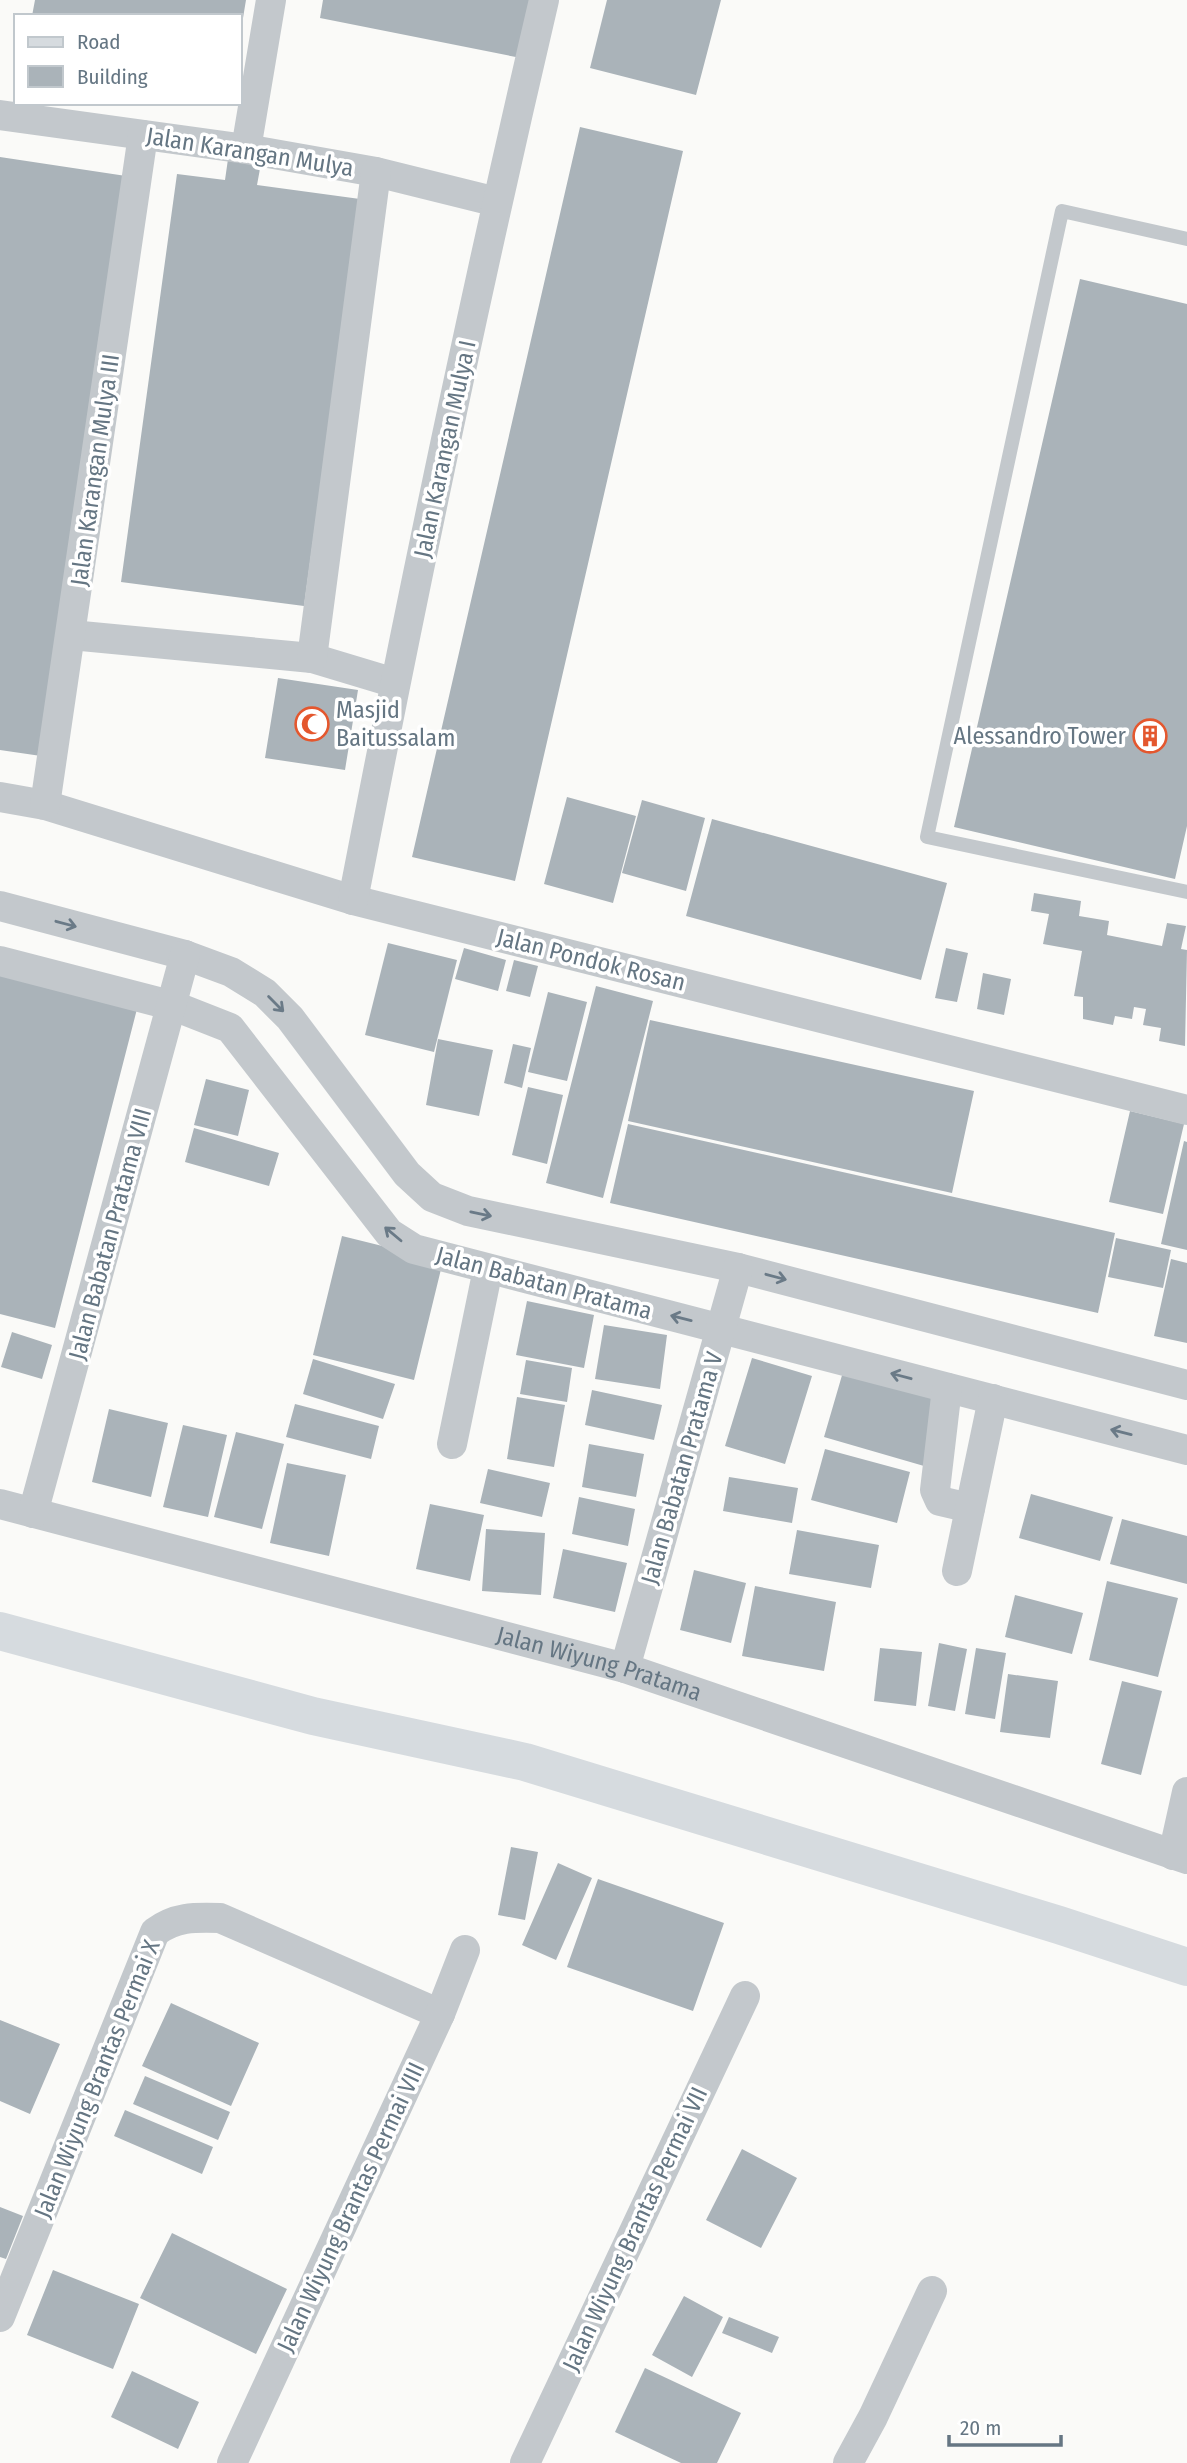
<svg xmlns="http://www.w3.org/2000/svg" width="1187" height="2463" font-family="'Fira Sans Condensed',sans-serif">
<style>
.building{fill:#aab3b9}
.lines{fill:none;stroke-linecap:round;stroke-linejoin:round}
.lane{stroke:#c3c8cc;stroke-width:14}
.street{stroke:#c3c8cc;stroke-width:30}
.secondary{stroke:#d6dbdf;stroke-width:38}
.oneway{stroke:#6a7a87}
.labels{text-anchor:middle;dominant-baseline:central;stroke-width:7;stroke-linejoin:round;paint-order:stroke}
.street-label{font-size:24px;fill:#657683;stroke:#fff}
.poi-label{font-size:24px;fill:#657683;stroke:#fff;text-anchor:start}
</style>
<rect width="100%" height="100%" fill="#fafaf8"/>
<!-- building -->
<path class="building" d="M 35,0 L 246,0 L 241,30 L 240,16 L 32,16 Z
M 323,0 L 533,0 L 521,58 L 320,18 Z
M 607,0 L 721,0 L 696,95 L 590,68 Z
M 580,127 L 683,151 L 515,881 L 412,857 Z
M 229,152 L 262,158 L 257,185 L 360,199 L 304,606 L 121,582 L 177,174 L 225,180 Z
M 0,157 L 126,176 L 41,756 L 0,750 Z
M 1080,279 L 1187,304 L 1187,826 L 1175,879 L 954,827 Z
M 278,678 L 358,690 L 345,770 L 265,758 Z
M 567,797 L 636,816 L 613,903 L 544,884 Z
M 642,800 L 705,818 L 686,891 L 622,873 Z
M 712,819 L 947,883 L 921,980 L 686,916 Z
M 1034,893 L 1081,901 L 1079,916 L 1109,921 L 1107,935 L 1162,946 L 1167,923 L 1186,926 L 1181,949 L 1187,950 L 1185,1046 L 1159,1041 L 1161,1028 L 1143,1025 L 1146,1009 L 1134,1007 L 1132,1019 L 1115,1016 L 1113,1025 L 1083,1019 L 1083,997 L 1074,996 L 1082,951 L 1043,944 L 1049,914 L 1031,911 Z
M 388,943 L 457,960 L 434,1052 L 365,1035 Z
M 464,948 L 506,960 L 498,991 L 455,979 Z
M 946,948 L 968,953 L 957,1002 L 935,998 Z
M 514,960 L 538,966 L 530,997 L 506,991 Z
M 0,973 L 137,1009 L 55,1328 L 0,1314 Z
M 983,973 L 1011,979 L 1004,1015 L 977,1009 Z
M 596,986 L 653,1001 L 603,1198 L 546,1183 Z
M 548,992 L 587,1002 L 567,1081 L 528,1072 Z
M 650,1020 L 974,1091 L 952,1193 L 628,1121 Z
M 438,1039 L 493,1050 L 479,1116 L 426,1105 Z
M 513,1044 L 531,1048 L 522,1088 L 504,1083 Z
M 206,1079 L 249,1090 L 238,1136 L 194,1125 Z
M 528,1087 L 563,1095 L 547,1164 L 512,1155 Z
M 1130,1111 L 1184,1124 L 1163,1214 L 1109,1202 Z
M 628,1124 L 1115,1233 L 1098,1313 L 610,1203 Z
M 194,1128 L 279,1153 L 269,1186 L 185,1162 Z
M 1184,1141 L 1187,1142 L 1187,1250 L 1161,1244 Z
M 342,1236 L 443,1261 L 414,1380 L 313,1355 Z
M 1116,1238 L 1171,1250 L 1163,1288 L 1108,1277 Z
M 1171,1259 L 1187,1263 L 1187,1343 L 1154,1336 Z
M 527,1301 L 594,1315 L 584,1368 L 516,1355 Z
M 604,1325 L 667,1335 L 660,1389 L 595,1379 Z
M 12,1332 L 52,1345 L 42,1379 L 1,1367 Z
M 752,1358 L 812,1376 L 785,1464 L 725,1446 Z
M 313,1359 L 395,1384 L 383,1419 L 303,1394 Z
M 526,1360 L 572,1368 L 567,1402 L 520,1394 Z
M 845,1365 L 944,1393 L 924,1466 L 824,1437 Z
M 592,1390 L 662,1405 L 654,1440 L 585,1425 Z
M 517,1397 L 565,1405 L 554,1467 L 507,1459 Z
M 295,1404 L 379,1426 L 371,1459 L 286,1437 Z
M 109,1409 L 168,1423 L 151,1497 L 92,1482 Z
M 183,1425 L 227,1435 L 208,1517 L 163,1507 Z
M 236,1432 L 284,1444 L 262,1529 L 214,1517 Z
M 589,1444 L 644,1454 L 636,1497 L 582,1487 Z
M 825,1449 L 910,1472 L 897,1523 L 811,1500 Z
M 287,1463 L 346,1475 L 329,1556 L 270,1543 Z
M 488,1469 L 550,1483 L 542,1517 L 480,1503 Z
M 729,1477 L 798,1488 L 792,1523 L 723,1511 Z
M 1031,1494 L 1113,1517 L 1100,1561 L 1019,1538 Z
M 579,1497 L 635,1509 L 628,1546 L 572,1534 Z
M 430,1504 L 484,1515 L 470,1581 L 416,1569 Z
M 1122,1519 L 1187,1536 L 1187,1584 L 1110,1564 Z
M 486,1529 L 545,1533 L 541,1595 L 482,1591 Z
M 797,1530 L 879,1545 L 871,1588 L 789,1574 Z
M 563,1549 L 627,1563 L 615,1612 L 553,1598 Z
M 694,1570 L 746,1583 L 731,1643 L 680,1630 Z
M 1107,1581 L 1178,1598 L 1158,1677 L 1089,1660 Z
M 755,1586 L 836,1602 L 824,1671 L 742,1656 Z
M 1015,1595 L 1083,1613 L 1072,1654 L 1005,1637 Z
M 939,1643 L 967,1649 L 955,1711 L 928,1706 Z
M 880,1648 L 922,1652 L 916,1706 L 874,1701 Z
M 976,1648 L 1006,1653 L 995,1719 L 965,1714 Z
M 1008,1674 L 1058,1681 L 1050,1738 L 1000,1732 Z
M 1122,1681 L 1162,1691 L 1141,1775 L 1101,1764 Z
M 511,1847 L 538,1852 L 525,1920 L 498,1915 Z
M 558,1863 L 592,1878 L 556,1960 L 522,1945 Z
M 598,1879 L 724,1923 L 693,2011 L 567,1967 Z
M 171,2003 L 259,2043 L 231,2106 L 142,2066 Z
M 0,2020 L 60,2044 L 30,2114 L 0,2101 Z
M 145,2076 L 230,2112 L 218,2140 L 133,2104 Z
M 125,2110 L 213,2147 L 202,2174 L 114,2136 Z
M 742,2149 L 797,2178 L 761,2248 L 706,2220 Z
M 0,2207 L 23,2216 L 6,2259 L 0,2257 Z
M 172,2233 L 287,2289 L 256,2354 L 140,2298 Z
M 53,2270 L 139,2304 L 113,2369 L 27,2335 Z
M 684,2296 L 723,2317 L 692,2377 L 652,2355 Z
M 729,2317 L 779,2337 L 772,2353 L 722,2333 Z
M 645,2368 L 741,2413 L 717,2463 L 681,2463 L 615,2432 Z
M 132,2371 L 199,2402 L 178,2449 L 111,2417 Z"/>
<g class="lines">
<!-- lane -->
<path class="lane" d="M 1187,239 L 1062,211 L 927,837 L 1187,892"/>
<!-- street -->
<g class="street">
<path d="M 0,115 L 246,149 L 376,172 L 497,202"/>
<path d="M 246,149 L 271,0"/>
<path d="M 71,635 L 312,658 L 395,683"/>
<path d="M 312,658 L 376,172"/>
<path d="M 0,797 L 45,805 L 353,900 L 1187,1110"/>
<path d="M 45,805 L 143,135"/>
<path d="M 353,900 C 411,599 474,299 544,0"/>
<path d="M 0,906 L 185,955 L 231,972 L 265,993 L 290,1018 L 407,1174 L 432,1197 L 468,1211 L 738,1268 L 1187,1385"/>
<path d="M 0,961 L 174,1006 L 230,1028 L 389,1233 L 414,1249 L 1187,1450"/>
<path d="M 947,1388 L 935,1490 L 940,1501 L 970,1508"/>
<path d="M 452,1444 L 488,1269"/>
<path id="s1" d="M 0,1504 L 625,1668 L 1187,1859"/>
<path d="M 33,1513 L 185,955"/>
<path d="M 957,1571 L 993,1399"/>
<path d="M 625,1668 L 738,1268"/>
<path d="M 1173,1855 L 1187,1792"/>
<path d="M 0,2317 L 155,1932 C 175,1917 194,1917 220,1918 L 440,2014"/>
<path d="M 232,2463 L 440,2014 L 465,1950"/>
<path d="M 525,2463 L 745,1996"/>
<path d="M 848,2463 L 873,2417 L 932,2291"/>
</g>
<!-- secondary -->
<path class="secondary" d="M 0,1631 L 313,1716 L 525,1762 L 1059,1925 L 1187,1967"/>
</g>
<!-- one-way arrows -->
<defs><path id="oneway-shaft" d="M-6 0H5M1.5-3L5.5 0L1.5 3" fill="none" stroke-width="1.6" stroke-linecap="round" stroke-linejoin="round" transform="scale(1.75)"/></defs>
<g class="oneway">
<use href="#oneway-shaft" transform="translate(66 924) rotate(15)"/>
<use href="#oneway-shaft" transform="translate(276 1004) rotate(45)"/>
<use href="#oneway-shaft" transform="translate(481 1214) rotate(12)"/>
<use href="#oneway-shaft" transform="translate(393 1234) rotate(-140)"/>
<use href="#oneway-shaft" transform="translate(776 1277) rotate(15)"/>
<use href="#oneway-shaft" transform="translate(681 1318) rotate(-166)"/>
<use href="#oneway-shaft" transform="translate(901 1376) rotate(-165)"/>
<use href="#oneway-shaft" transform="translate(1121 1432) rotate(-166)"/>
</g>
<!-- icons -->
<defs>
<symbol id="mosque-ring" viewBox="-11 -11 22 22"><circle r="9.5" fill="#fff" stroke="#e4572e" stroke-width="1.5"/><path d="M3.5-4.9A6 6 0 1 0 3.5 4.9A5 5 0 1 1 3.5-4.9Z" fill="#e4572e"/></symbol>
<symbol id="building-ring" viewBox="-11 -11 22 22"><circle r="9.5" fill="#fff" stroke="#e4572e" stroke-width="1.5"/><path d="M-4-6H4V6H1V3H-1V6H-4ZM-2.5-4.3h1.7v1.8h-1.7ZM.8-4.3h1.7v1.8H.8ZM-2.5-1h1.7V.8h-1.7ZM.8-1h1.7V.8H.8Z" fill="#e4572e"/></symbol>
</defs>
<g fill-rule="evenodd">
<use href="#mosque-ring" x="293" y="705" width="38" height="38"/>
<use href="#building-ring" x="1131" y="717" width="38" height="38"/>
</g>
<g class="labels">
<!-- street labels -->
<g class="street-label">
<text transform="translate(250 152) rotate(9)">Jalan Karangan Mulya</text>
<text transform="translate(445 449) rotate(-78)">Jalan Karangan Mulya I</text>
<text transform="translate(95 470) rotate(-82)">Jalan Karangan Mulya III</text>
<text transform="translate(591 960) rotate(14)">Jalan Pondok Rosan</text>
<text transform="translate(110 1234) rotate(-75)">Jalan Babatan Pratama VIII</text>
<text transform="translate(544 1283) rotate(15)">Jalan Babatan Pratama</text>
<text transform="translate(682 1468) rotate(-74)">Jalan Babatan Pratama V</text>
<text stroke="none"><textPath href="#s1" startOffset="620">Jalan Wiyung Pratama</textPath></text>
<text transform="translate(97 2079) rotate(-68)">Jalan Wiyung Brantas Permai X</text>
<text transform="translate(351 2207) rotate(-65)">Jalan Wiyung Brantas Permai VIII</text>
<text transform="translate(635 2229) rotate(-65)">Jalan Wiyung Brantas Permai VII</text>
</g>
<!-- poi labels -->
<g class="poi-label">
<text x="336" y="710">Masjid<tspan x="336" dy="28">Baitussalam</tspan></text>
<text x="1126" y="736" text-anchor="end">Alessandro Tower</text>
</g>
</g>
<!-- legend -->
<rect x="14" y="14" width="228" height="91" fill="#ffffff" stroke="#c1c8cd" stroke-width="2"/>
<rect x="28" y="37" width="35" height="10" fill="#d6dbdf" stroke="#c1c8cd" stroke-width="2"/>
<text x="77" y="49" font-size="21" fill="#657683">Road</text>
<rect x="28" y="66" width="35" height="21" fill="#aab3b9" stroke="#c1c8cd" stroke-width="2"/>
<text x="77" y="84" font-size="21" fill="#657683">Building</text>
<!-- scale -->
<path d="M949 2435v10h112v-10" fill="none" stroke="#657683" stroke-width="3.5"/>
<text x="960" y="2435" font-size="21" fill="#657683" stroke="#ffffff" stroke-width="5" paint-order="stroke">20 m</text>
</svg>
